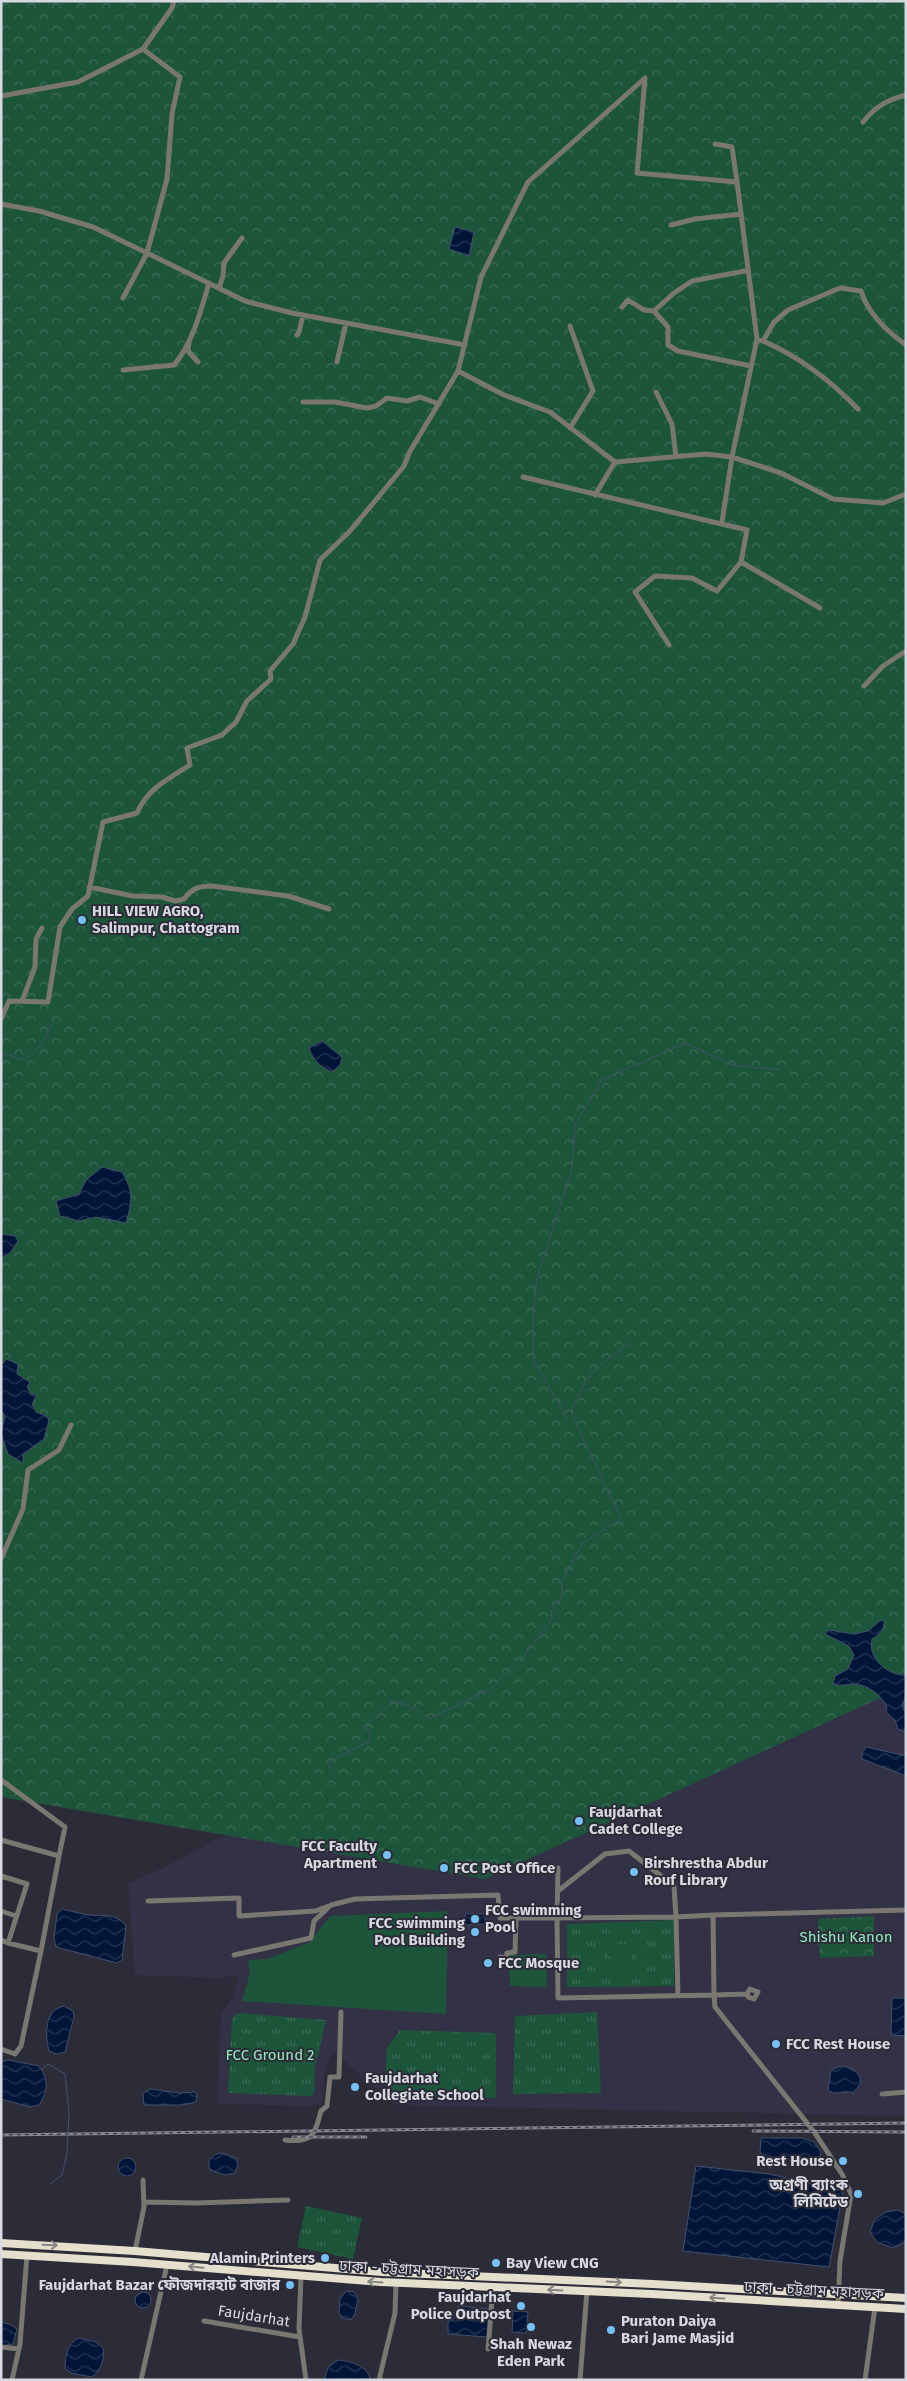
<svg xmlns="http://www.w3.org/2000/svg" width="907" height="2381" font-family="'Fira Sans','Noto Sans Bengali',sans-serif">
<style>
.built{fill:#323145}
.grass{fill:url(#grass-tufts)}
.forest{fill:url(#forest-crowns)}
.garden{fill:#1d553b}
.water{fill:url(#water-waves);stroke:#42506b}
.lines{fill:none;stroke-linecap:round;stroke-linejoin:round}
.stream{stroke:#42506b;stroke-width:1}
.minor{stroke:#7a7770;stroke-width:5}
.highway{stroke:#e5dfcd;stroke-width:8}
.rail-casing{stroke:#878792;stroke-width:3}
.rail{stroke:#2c2c39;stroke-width:1;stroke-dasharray:4;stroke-linecap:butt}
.oneway{stroke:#888683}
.poi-dot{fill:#75c0f6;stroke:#2c2c39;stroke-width:2}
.labels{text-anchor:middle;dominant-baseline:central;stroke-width:4;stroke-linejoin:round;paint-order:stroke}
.poi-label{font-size:15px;font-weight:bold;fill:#d8d8e1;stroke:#2c2c39;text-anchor:start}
.park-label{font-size:15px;fill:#94e9bc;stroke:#2c2c39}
.street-label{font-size:15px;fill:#d8d8e1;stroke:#2c2c39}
</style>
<defs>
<pattern id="grass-tufts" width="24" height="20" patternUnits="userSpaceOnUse" patternTransform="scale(1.25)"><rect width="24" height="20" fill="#1d553b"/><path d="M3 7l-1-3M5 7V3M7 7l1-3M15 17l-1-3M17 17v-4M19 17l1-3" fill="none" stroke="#3d6d57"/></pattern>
<pattern id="forest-crowns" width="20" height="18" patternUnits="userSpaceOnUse" patternTransform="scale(1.25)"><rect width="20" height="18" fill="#1d553b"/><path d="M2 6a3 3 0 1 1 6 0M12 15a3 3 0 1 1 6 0" fill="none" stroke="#3d6d57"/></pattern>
<pattern id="water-waves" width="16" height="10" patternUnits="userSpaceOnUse" patternTransform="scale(1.25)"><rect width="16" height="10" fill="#011538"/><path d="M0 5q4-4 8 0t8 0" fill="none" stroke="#253654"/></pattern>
</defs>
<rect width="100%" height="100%" fill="#2c2c39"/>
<!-- built -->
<path class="built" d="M 906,1551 L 906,2116 L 395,2105 L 333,2051 L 324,2073 L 323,2101 L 314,2106 L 217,2104 L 221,2013 L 233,1997 L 239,1975 L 219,1978 L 135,1975 L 128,1883 L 163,1868 L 225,1835 Z"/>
<!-- grass -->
<path class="grass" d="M 674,1920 L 674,1986 L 567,1987 L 567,1924 Z
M 597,2012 L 601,2093 L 513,2094 L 515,2016 Z
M 238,2013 L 326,2020 L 315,2068 L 314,2094 L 310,2096 L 228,2093 L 232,2018 Z
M 400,2030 L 496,2033 L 496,2098 L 399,2096 L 385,2083 L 387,2048 Z
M 306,2206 L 362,2218 L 353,2259 L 297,2247 Z"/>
<!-- forest -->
<path class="forest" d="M 1,1 L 906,1 L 906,1686 L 485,1879 L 1,1797 Z
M 874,1916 L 874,1956 L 820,1958 L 818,1919 Z"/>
<!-- garden -->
<path class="garden" d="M 448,1911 L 446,2014 L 242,2001 L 250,1973 L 248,1960 L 267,1959 L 310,1942 L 323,1924 L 331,1916 Z
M 630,1925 L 630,1937 L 610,1938 L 609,1926 Z
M 609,1944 L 630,1944 L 630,1956 L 609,1957 Z
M 653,1951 L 654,1963 L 636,1963 L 636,1952 Z
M 586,1953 L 604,1953 L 603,1963 L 586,1964 Z
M 546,1954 L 547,1987 L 510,1986 L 509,1955 Z
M 609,1962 L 631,1962 L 631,1974 L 609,1975 Z"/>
<!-- water -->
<path class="water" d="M 455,227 L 474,232 L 469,256 L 449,249 Z
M 322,1041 L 342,1057 L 340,1065 L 332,1072 C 320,1067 313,1060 309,1048 Z
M 102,1167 L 122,1172 C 134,1192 132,1200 126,1223 L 96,1217 L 79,1221 L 60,1216 L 56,1201 L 79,1194 L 86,1180 Z
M 1,1234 L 15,1236 L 18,1241 L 10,1253 L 1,1258 Z
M 6,1359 L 18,1364 L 17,1374 L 30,1382 L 27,1387 L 31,1394 L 37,1395 L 32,1404 L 36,1412 L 46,1416 L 49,1420 L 44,1439 L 23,1454 L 23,1463 L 8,1454 L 1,1434 L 5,1416 L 1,1410 L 1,1366 Z
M 881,1620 L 884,1621 C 885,1629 879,1635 872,1639 C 867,1658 888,1676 906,1675 L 906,1696 L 902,1705 L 906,1715 L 906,1732 L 898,1729 L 895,1720 L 886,1712 L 887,1707 C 881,1694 867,1684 852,1684 C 846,1685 838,1686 833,1684 L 835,1676 L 848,1669 L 854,1655 L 849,1646 L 825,1634 L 829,1630 L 853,1634 L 868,1631 Z
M 866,1747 L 906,1756 L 906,1776 L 862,1759 L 862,1753 Z
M 62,1909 C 71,1911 81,1914 90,1915 C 103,1917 115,1912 126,1926 L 122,1960 L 117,1963 L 56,1947 L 54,1938 L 57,1914 Z
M 465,1914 L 485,1914 L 485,1924 L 465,1925 Z
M 892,1998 L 906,1998 L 906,2036 L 891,2035 Z
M 64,2006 L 73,2011 L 74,2017 L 65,2052 L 57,2054 L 49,2051 C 45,2034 44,2010 64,2006 Z
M 8,2060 L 39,2066 C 49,2081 48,2090 39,2105 L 30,2107 L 1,2099 L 1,2062 Z
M 841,2066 C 852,2067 860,2072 861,2083 L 854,2092 L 833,2093 L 828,2090 L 831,2070 Z
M 151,2089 L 179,2093 L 194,2092 L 197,2095 L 196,2102 L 182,2105 L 144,2105 L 143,2093 Z
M 761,2138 L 802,2138 L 814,2142 L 821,2152 L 820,2157 L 797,2160 L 763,2156 L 760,2152 Z
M 221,2153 L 236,2158 L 238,2165 L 235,2173 L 225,2175 L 210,2170 C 206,2161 212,2154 221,2153 Z
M118 2167a9 9 0 1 1 18 0a9 9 0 1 1-18 0Z
M 696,2166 L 769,2174 L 843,2191 L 829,2267 L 683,2251 Z
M 898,2210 L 906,2214 L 906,2242 L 893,2248 L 877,2242 L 870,2232 L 875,2219 L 886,2212 Z
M 346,2291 L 354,2292 L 358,2299 L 355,2314 L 351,2320 L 343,2318 L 339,2313 L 340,2299 Z
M135 2300a8 8 0 1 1 16 0a8 8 0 1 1-16 0Z
M 458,2306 L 490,2309 L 487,2337 L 448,2334 L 448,2322 L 457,2317 Z
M 513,2311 L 528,2312 L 526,2333 L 512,2332 Z
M 1,2322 L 9,2324 L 17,2329 L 13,2344 L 1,2346 Z
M 79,2338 L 96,2342 L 103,2348 C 105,2358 101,2371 92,2377 L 71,2373 L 65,2368 C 65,2357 68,2342 79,2338 Z
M 338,2360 C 350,2361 369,2366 370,2380 L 324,2380 L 328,2367 Z"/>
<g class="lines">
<!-- stream -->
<path class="stream" d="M 1,1053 L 24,1060 C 39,1049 48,1037 54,1019
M 568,1421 L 533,1359 L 533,1319 L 537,1278 L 572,1169 L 575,1124 L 602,1080 L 685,1043 L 733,1065 L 780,1070
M 329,1769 L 330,1762 L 369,1741 L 370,1732 L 363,1726 L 378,1717 L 392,1700 L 417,1709 L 429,1719 L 490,1689 L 514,1664 L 524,1656 L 552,1619 L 551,1611 L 562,1597 L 562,1581 L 583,1543 L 621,1519 L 571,1412 C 586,1372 598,1366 632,1342
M 42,2070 L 48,2064 L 65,2074 L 69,2113 L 67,2153 L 62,2175 L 50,2184"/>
<!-- minor -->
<path class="minor" d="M 174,1 L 172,8 L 143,49 L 180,77 L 172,114 L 167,179 L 147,253 L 245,301 L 292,313 L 465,345
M 1,96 L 78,82 L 143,49
M 863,122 C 876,106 887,100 906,95
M 715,144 L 732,147 L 737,182
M 1,204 L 39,211 L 93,227 L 147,253 L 123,298
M 671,225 L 695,219 L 741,214
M 219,288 L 223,276 L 224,263 L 242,238
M 622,307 L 628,300 L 644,310 L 654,311 L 674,293 L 692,281 L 745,271
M 654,311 L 668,327 L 668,345 L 678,351 L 751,366
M 570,326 L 593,391 L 570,428
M 297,335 L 299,332 L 303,315
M 757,339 L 763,341 L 774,322 L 788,310 L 840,288 L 861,291 C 868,314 887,331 906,345
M 763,341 C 800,357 830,380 858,409
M 189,342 L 188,351 L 198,362
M 337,362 L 346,323
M 123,370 L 174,365 C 193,343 201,310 209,283
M 458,371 L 504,395 L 550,412 L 615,462 L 706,454 L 732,457 L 781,473 L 833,499 L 883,503 L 906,494
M 656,392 L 672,424 L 676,457
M 303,402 L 335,402 L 367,408 L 376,406 L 387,398 L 407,401 L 420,397 L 439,404
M 523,477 L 747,530 L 741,562 L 820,608
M 595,495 L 615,462
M 669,645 L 635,592 L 655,576 L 692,578 L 717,591 L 741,562
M 864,686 L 883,666 L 906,651
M 89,887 L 133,896 L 162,897 L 175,901 L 184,899 C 192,888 199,886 212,886 L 288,896 L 329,909
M 22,1001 L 35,967 L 36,939 L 42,928
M 1,1019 L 9,1001 L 48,1002 L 60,927 L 72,909 L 88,896 L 103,822 L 137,813 C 148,788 168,779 190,765 L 187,748 L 222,735 L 236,722 L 247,701 L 271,679 L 270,671 L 293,644 L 305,617 L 320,560 L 350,531 L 404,466 L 409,453 L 458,371 L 481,277 L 528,182 L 645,78 L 637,173 L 737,182 L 757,339 L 732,457 L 722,522
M 1,1559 L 23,1509 L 28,1470 L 59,1450 L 71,1425
M 1,1780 L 65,1827 L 59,1856 L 1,1840
M 558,1868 L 557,1918 L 676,1917 L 674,1886 L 629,1851 L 605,1854 L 558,1891
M 1,1876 L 27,1884 L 8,1943 L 1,1940
M 148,1901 L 239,1898 L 239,1916 L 315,1911 L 329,1906
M 1,1911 L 16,1916
M 713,1915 L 906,1910
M 516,1918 L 557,1918 L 558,1998 L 714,1995 L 715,2007 L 815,2133 L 842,2174 L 851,2194 L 840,2261 L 838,2305
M 41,1951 L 59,1856
M 234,1955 L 311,1938 L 314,1921 L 331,1905 L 355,1899 L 498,1895 L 500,1918 L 516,1918 L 515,1952 L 507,1953 L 506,1958 L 500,1957
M 678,1996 L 676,1917 L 713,1915 L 714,1995 L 747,1994 L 748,1997 L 754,1999 L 758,1992 L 750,1989 L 747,1994
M 1,2049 L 15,2054 L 21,2046 L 41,1951 L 8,1943
M 882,2094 L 906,2092
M 285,2140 C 313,2143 314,2136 321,2111 L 327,2106 L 330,2077 L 339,2077 L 341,2012
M 144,2202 L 196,2203 L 288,2200
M 135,2251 L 144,2207 L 143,2180
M 301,2277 L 299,2329 L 306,2380
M 204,2321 L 300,2337
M 1,2347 L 19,2349
M 488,2349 L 493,2287
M 12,2380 L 20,2344 L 27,2255
M 141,2380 L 167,2265
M 379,2380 L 395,2313 L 396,2282
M 580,2380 L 587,2291
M 865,2380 L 875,2307"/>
<!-- highway -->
<path class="highway" d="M 1,2243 L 135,2251 L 382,2272 L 653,2284 L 906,2298
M 1,2254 L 133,2262 L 381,2282 L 652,2294 L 906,2309"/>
<defs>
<path id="rail" d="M 753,2131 L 906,2132
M 1,2135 L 906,2123
M 293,2137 L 366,2137"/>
</defs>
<!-- rail casing -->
<use href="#rail" class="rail-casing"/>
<!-- rail -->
<use href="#rail" class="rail"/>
</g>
<!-- one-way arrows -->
<defs><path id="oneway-shaft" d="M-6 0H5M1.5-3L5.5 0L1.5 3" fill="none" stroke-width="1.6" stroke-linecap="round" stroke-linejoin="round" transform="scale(1.25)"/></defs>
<g class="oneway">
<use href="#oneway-shaft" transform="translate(50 2245) rotate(2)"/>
<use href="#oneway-shaft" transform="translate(196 2267) rotate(-175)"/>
<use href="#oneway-shaft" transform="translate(375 2282) rotate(-176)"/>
<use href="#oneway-shaft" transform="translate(614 2282) rotate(3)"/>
<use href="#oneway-shaft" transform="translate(555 2290) rotate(-177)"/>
<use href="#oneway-shaft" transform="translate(717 2298) rotate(-177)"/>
</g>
<!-- markers -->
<g class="poi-dot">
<circle cx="82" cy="920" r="5"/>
<circle cx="579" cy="1821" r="5"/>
<circle cx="387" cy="1855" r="5"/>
<circle cx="444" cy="1868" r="5"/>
<circle cx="634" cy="1872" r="5"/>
<circle cx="475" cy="1919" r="5"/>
<circle cx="475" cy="1932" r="5"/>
<circle cx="488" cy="1963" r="5"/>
<circle cx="776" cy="2044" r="5"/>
<circle cx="355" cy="2087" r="5"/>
<circle cx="843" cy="2161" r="5"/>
<circle cx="858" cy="2194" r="5"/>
<circle cx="325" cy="2258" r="5"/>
<circle cx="496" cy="2263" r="5"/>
<circle cx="290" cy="2285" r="5"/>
<circle cx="521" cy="2306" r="5"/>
<circle cx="531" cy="2327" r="5"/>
<circle cx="611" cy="2330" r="5"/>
</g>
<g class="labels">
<!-- poi labels -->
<g class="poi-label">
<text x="92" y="911">HILL VIEW AGRO,<tspan x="92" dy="17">Salimpur, Chattogram</tspan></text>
<text x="589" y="1812">Faujdarhat<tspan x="589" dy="17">Cadet College</tspan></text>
<text x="377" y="1846" text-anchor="end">FCC Faculty<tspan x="377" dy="17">Apartment</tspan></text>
<text x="644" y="1863">Birshrestha Abdur<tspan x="644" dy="17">Rouf Library</tspan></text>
<text x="454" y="1868">FCC Post Office</text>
<text x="485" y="1910">FCC swimming<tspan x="485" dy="17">Pool</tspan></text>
<text x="465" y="1923" text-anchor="end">FCC swimming<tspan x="465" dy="17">Pool Building</tspan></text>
<text x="498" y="1963">FCC Mosque</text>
<text x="786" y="2044">FCC Rest House</text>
<text x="365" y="2078">Faujdarhat<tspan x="365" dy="17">Collegiate School</tspan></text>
<text x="833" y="2161" text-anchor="end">Rest House</text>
<text x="848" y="2185" text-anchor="end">অগ্রণী ব্যাংক<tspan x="848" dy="17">লিমিটেড</tspan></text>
<text x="315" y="2258" text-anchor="end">Alamin Printers</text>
<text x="506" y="2263">Bay View CNG</text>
<text x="280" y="2285" text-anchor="end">Faujdarhat Bazar ফৌজদারহাট বাজার</text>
<text x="511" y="2297" text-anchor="end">Faujdarhat<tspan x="511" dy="17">Police Outpost</tspan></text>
<text x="621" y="2321">Puraton Daiya<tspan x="621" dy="17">Bari Jame Masjid</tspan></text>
<text x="531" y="2344" text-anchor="middle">Shah Newaz<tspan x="531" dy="17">Eden Park</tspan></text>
</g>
<!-- park labels -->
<g class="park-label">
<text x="846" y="1937">Shishu Kanon</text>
<text x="270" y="2055">FCC Ground 2</text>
</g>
<!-- street labels -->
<g class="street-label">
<text transform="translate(409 2269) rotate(3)">ঢাকা - চট্টগ্রাম মহাসড়ক</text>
<text transform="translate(814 2290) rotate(3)">ঢাকা - চট্টগ্রাম মহাসড়ক</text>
<text transform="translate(254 2316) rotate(9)">Faujdarhat</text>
</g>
</g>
<!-- border -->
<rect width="907" height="2381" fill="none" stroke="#d8d8e1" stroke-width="5"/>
</svg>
